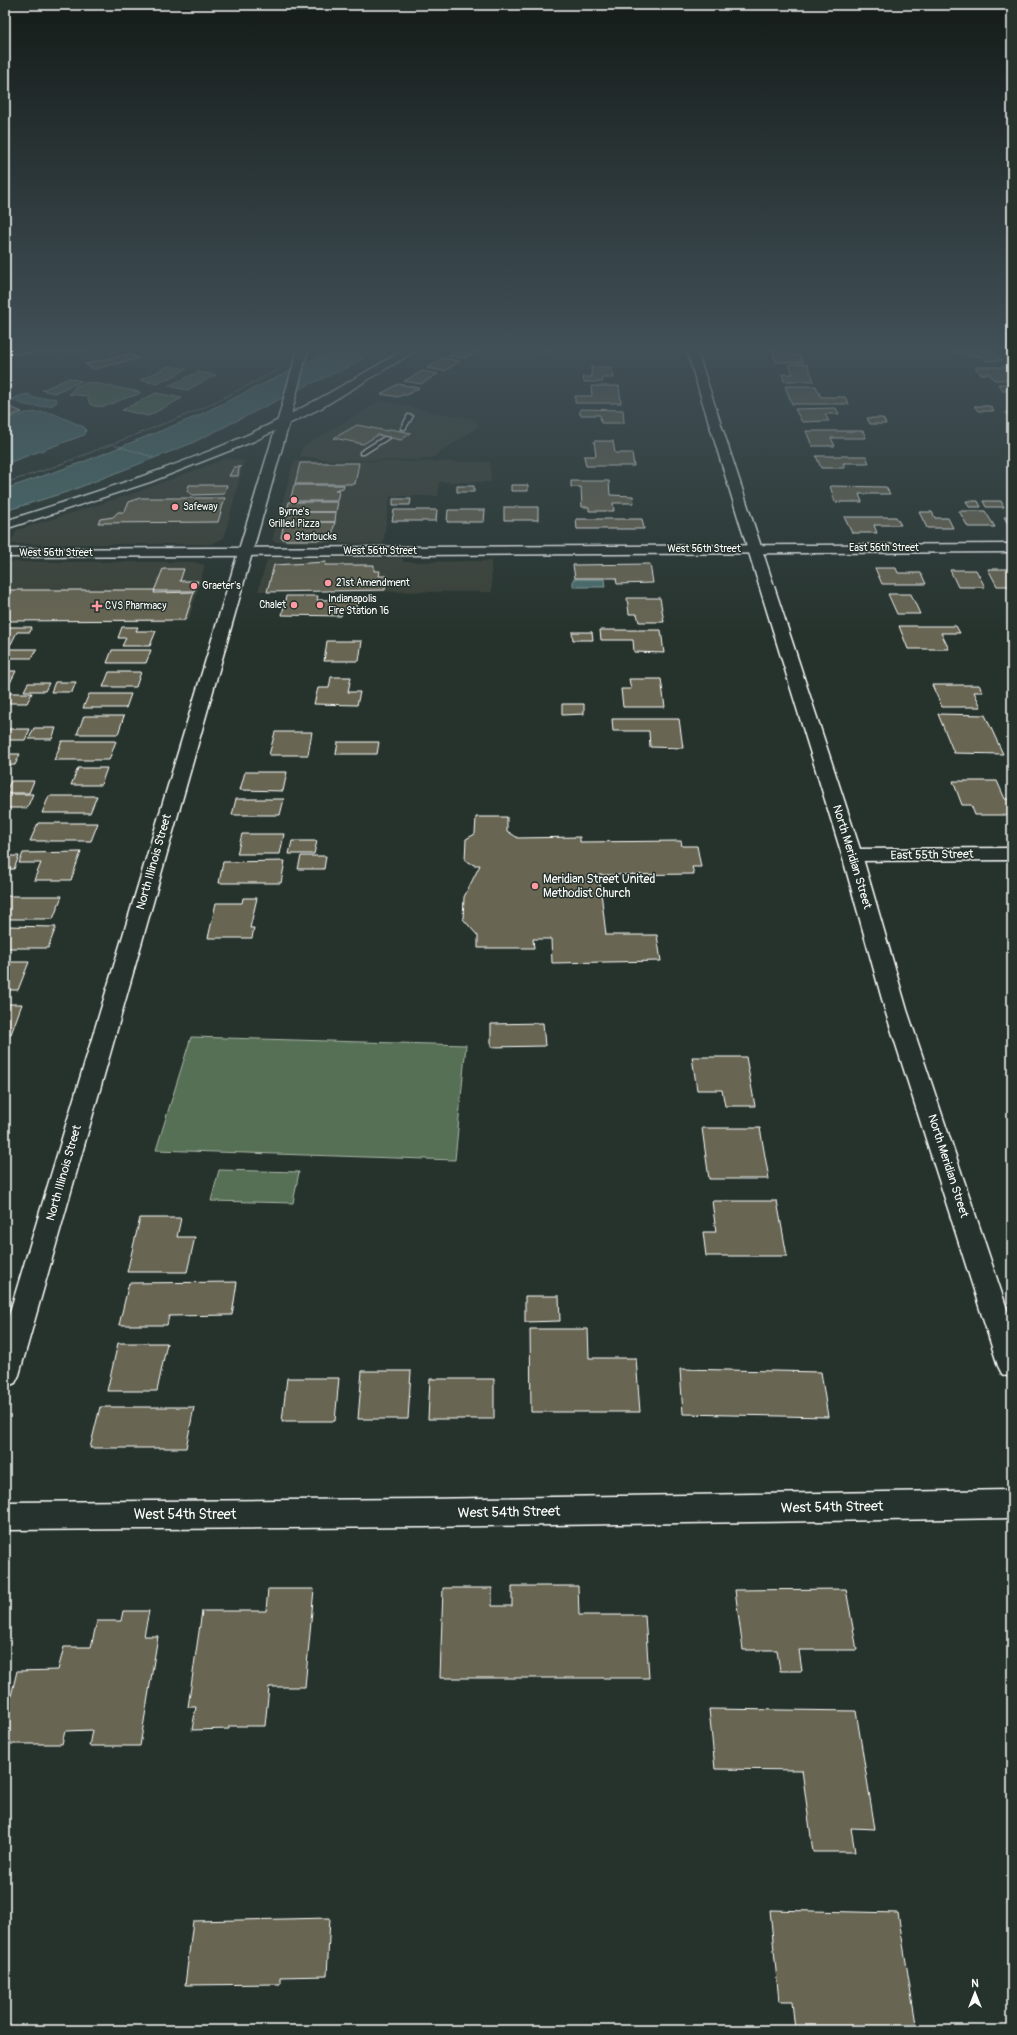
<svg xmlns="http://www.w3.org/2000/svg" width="1017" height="2035" font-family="Pangolin,sans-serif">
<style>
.built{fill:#3a4238}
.green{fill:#576f54;stroke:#abb7aa}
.water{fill:#4b706e;stroke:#93a9a8}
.building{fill:#686652;stroke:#fff}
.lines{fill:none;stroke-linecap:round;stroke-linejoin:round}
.service-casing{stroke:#fff;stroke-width:3}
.minor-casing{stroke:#fff;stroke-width:3}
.tertiary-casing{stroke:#fff;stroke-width:3}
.secondary-casing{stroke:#fff;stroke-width:3}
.primary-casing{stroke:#fff;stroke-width:3}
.path{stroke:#fff;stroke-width:1.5;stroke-dasharray:0.5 1.5;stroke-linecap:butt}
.service{fill:#26332d;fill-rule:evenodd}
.minor{fill:#26332d;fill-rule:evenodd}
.tertiary{fill:#26332d;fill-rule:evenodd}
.secondary{fill:#26332d;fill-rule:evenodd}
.primary{fill:#26332d;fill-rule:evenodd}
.poi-dot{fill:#ff9aa2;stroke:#26332d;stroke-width:1.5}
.labels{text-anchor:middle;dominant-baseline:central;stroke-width:3;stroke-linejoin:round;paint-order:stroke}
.far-poi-label{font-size:10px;fill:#fff;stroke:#26332d;text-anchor:start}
.far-street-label{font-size:10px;fill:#fff;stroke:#26332d}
.street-label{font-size:12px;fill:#fff;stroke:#26332d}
.poi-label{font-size:12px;fill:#fff;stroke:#26332d;text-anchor:start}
.near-street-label{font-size:14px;fill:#fff;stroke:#26332d}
</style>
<rect width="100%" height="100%" fill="#26332d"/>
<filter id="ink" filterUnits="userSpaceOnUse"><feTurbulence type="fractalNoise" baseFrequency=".025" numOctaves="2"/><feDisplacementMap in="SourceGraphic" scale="8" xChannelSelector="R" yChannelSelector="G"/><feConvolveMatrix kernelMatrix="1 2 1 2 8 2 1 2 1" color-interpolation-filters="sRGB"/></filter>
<g filter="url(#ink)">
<!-- built -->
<path class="built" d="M 380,401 L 473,419 L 479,426 L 432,458 L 419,460 L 330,460 L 300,456 L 302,447 Z
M 227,458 L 244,461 L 224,538 L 211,544 L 10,544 L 17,530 L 135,493 Z
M 294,461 L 490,462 L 491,482 L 439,482 L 438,496 L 390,496 L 383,544 L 275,542 L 272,540 Z
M 274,558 L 402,558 L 404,562 L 491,561 L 492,592 L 258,591 L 267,560 Z
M 5,562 L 193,562 L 205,565 L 189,619 L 184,622 L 5,621 Z"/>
<!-- green -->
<path class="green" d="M 169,366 L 187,369 L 158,384 L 140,380 Z
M 198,372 L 216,375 L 187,390 L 168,386 Z
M 69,378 L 82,381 L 54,393 L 42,390 Z
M 88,382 L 140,392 L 140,393 C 136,396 131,396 126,398 C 114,402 103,411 90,404 L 87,396 L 69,394 L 76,386 Z
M 156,393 L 182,398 L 148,416 L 122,410 Z
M 191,1037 L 466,1045 L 455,1160 L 156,1150 Z
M 219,1170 L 299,1172 L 293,1203 L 211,1201 Z"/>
<!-- water -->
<path class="water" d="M 337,348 L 380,348 L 347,368 L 310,384 L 190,444 L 70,491 L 5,511 L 5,489 L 83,462 L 195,417 Z
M 29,394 L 33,398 L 53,398 L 56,399 L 57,402 L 53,405 C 35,408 26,406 11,400 L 19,396 Z
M 41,412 L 52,413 L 84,427 L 86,430 L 84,435 L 5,464 L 5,419 L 26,413 Z
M 573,579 L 604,579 L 605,587 L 573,587 Z"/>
<!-- building -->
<path class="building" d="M 460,348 L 461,348 L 478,351 L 466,358 L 448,355 Z
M 537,348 L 550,348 L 550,352 L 537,352 Z
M 771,348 L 812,348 L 813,350 L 792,350 L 794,355 L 800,355 L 803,362 L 776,362 Z
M 951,348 L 992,348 L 1002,360 L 986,361 L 982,356 L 967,356 L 964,353 L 954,353 Z
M 129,354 L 139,358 L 94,369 L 85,364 Z
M 442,358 L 460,361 L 444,371 L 427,368 Z
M 789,364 L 807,364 L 814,381 L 784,381 L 782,374 L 793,374 Z
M 591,367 L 612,367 L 614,378 L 602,378 L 603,382 L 584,382 L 583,377 L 592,377 Z
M 975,367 L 1012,367 L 1012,380 L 994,380 L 990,374 L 980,374 Z
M 422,371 L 438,374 L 421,384 L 404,381 Z
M 398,384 L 419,388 L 407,395 L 402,395 L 398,397 L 381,394 Z
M 998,384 L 1012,384 L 1012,391 L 1003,391 Z
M 591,386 L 619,386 L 621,403 L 575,403 L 575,396 L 592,396 Z
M 785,386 L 816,386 L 821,397 L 845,397 L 849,404 L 792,404 Z
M 5,405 L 22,412 L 5,418 Z
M 974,406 L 990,406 L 994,411 L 978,411 Z
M 836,408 L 839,414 L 825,414 L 829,421 L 802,422 L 795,409 Z
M 580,409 L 623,410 L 624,423 L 601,423 L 600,415 L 580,415 Z
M 867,418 L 883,418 L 886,424 L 870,424 Z
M 357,425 L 387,431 L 390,429 L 411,433 L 401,440 L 378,435 L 363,444 L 334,438 Z
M 806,431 L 863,431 L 866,438 L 831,438 L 835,446 L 812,446 Z
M 594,441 L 613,441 L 615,453 L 632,453 L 634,466 L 586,466 L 584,456 L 596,456 Z
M 816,456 L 866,456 L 869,463 L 843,463 L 845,468 L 821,468 Z
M 300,463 L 359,463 L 355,484 L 295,484 Z
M 234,467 L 241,467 L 239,468 L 238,476 L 229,476 Z
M 571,481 L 609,481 L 610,495 L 633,496 L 634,503 L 613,503 L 614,511 L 589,511 L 589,507 L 582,507 L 581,487 L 571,487 Z
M 189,485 L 227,485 L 224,494 L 192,495 L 187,491 Z
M 294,485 L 344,485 L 343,488 L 335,490 L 339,492 L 337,501 L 290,501 Z
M 511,485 L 528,485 L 528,491 L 511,491 Z
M 457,486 L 474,486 L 474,492 L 457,492 Z
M 830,486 L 886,487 L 890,494 L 859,494 L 862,502 L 835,502 Z
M 140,498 L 225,498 L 218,522 L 98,523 L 100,519 L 113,517 L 118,512 L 124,512 L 129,502 Z
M 393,499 L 411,499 L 410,505 L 393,505 Z
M 966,501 L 978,501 L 981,507 L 969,507 Z
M 983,501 L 1001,501 L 1004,507 L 986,507 Z
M 289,502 L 338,502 L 336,512 L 287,512 Z
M 504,507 L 538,507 L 538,520 L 504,520 Z
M 394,510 L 437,510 L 436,521 L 392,521 Z
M 448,510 L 485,510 L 484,522 L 447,522 Z
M 959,511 L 985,511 L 995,527 L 968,527 Z
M 287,512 L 336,512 L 335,522 L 284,522 Z
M 919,512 L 932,512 L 935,518 L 948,518 L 953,528 L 927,528 Z
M 844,517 L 896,517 L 901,525 L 874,525 L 877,533 L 852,533 Z
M 1004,517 L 1012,517 L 1012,529 L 1011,529 Z
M 576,519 L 642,519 L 644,529 L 577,529 Z
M 284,522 L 335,522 L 331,540 L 286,540 L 281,538 Z
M 326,562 L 325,565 L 374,565 L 374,571 L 380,571 L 379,576 L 387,576 L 385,590 L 267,592 L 274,565 Z
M 650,564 L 653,583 L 617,584 L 616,578 L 575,578 L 573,565 Z
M 875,568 L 896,568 L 898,573 L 921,573 L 926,584 L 882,584 Z
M 163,569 L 184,569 L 180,581 L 198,581 L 194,591 L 154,591 Z
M 988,569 L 1012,569 L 1012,586 L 997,586 Z
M 950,570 L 976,570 L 985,587 L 958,587 Z
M 5,590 L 155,590 L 154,593 L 194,592 L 185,620 L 5,621 Z
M 888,594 L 911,594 L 920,614 L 897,614 Z
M 286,596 L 318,596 L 317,600 L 358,599 L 356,610 L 342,610 L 341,616 L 282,615 Z
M 627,598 L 660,598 L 664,622 L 639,622 L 637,614 L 629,614 Z
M 899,626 L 956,626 L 960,633 L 941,633 L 949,649 L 908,649 Z
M 5,627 L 32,627 L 30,632 L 17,632 L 11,644 L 5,644 Z
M 122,627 L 138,627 L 136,631 L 156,631 L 150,646 L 122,646 L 126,638 L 118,638 Z
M 600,630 L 661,630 L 664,653 L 634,652 L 633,640 L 601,640 Z
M 572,632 L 592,632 L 593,640 L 573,640 Z
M 327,641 L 362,641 L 359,661 L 324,661 Z
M 5,649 L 37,649 L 32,658 L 8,658 L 5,663 Z
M 112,650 L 151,650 L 146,663 L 107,663 Z
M 5,671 L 16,671 L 8,687 L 5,687 Z
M 109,672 L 141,672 L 136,687 L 103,687 Z
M 331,677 L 351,677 L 348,692 L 360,692 L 357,705 L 314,704 L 318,688 L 329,688 Z
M 629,679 L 661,679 L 665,707 L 623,707 L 621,689 L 631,689 Z
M 55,682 L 76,682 L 72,692 L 51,692 Z
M 28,683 L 49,683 L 45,691 L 24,691 Z
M 932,685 L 979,685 L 983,692 L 974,692 L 981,707 L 942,707 Z
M 10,693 L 32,693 L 27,703 L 5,703 Z
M 89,694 L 131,694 L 126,708 L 83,708 Z
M 562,704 L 584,704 L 584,714 L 562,715 Z
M 938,714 L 985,715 L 1003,754 L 954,753 Z
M 84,716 L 124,716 L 118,734 L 77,734 Z
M 612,719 L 679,719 L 683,748 L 650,747 L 649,731 L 613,731 Z
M 34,728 L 56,728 L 52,739 L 29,739 Z
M 8,729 L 30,729 L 25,740 L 5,740 Z
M 275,732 L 312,732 L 308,755 L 269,755 Z
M 62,741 L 116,741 L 109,760 L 54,760 Z
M 338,742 L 379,742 L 377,754 L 336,754 Z
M 5,754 L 20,754 L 15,765 L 5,765 Z
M 78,768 L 107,768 L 101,785 L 71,785 Z
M 245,772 L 287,772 L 283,791 L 240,790 Z
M 11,781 L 34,781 L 29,793 L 5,793 Z
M 953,781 L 997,781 L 1005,799 L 1012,799 L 1012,815 L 975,815 L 971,805 L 962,805 Z
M 7,794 L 33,794 L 27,808 L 5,808 Z
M 49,796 L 97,796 L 90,813 L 42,813 Z
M 236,799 L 284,799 L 280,815 L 232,815 Z
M 476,817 L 507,817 L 507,831 L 518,838 L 580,837 L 580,842 L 681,841 L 682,846 L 697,846 L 701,867 L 692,867 L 694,874 L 599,875 L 606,935 L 657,935 L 661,961 L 552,963 L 551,939 L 533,939 L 534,948 L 478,948 L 478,936 L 463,919 L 464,897 L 480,865 L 474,865 L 465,860 L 466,839 L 475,834 Z
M 38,823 L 98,823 L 91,841 L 30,841 Z
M 242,834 L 284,834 L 280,854 L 237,854 Z
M 292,841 L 317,841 L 314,854 L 289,854 Z
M 81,852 L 71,880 L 34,880 L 41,863 L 19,863 L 23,853 Z
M 5,856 L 19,856 L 14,869 L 5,869 Z
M 301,856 L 326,856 L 324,869 L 298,869 Z
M 285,861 L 281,883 L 219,883 L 223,862 Z
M 5,896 L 62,896 L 53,919 L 5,919 Z
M 243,898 L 257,898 L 250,928 L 254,928 L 252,938 L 208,938 L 216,903 L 242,903 Z
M 5,926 L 56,927 L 48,948 L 5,948 Z
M 5,962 L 29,962 L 18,990 L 5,990 Z
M 5,1004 L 22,1004 L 11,1034 L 5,1034 Z
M 543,1023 L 545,1046 L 491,1047 L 491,1024 Z
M 692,1057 L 746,1057 L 755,1106 L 725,1106 L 722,1090 L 697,1090 Z
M 702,1128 L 760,1128 L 769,1179 L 709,1179 Z
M 712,1201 L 777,1201 L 787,1256 L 706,1256 L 703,1232 L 716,1232 Z
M 140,1218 L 181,1218 L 177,1237 L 195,1237 L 187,1272 L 127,1272 Z
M 237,1282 L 232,1315 L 169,1316 L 167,1325 L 119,1325 L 129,1283 Z
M 525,1296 L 559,1296 L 560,1321 L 525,1322 Z
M 530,1329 L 588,1329 L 589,1358 L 636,1358 L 640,1412 L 531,1412 Z
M 118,1343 L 167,1343 L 157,1391 L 107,1391 Z
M 680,1369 L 821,1372 L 828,1417 L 683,1414 Z
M 362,1371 L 411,1371 L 408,1419 L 358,1419 Z
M 287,1378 L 339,1378 L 335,1421 L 282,1421 Z
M 430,1379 L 494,1379 L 494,1419 L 428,1419 Z
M 100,1407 L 194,1407 L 186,1448 L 90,1448 Z
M 512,1586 L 578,1586 L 579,1615 L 645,1615 L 649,1678 L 440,1678 L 443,1588 L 492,1588 L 492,1606 L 512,1606 Z
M 268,1589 L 314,1589 L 305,1687 L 269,1687 L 265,1726 L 229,1726 L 229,1729 L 192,1730 L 196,1707 L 188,1707 L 202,1611 L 266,1611 Z
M 846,1589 L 857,1650 L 799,1650 L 802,1671 L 780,1671 L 777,1650 L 743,1650 L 735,1590 Z
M 123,1611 L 149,1611 L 144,1636 L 158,1636 L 140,1746 L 89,1746 L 92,1730 L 65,1731 L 62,1744 L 5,1744 L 5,1721 L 17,1671 L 58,1670 L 64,1647 L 91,1647 L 97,1621 L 121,1621 Z
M 709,1709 L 856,1711 L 875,1829 L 851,1828 L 855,1852 L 813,1852 L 802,1770 L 715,1769 Z
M 770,1910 L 898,1913 L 917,2030 L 795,2030 L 792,2001 L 779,2001 Z
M 330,1918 L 327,1976 L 280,1977 L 280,1984 L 185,1985 L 193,1921 Z
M 166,2029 L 233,2029 L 166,2030 Z"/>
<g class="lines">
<defs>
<path id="service" d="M 46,348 L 96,348 L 93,350 L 5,353 L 5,349 Z
M 1012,411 L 1012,415 L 1007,413 L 1008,412 Z
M 408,415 L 413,416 L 405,429 L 401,429 Z
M 384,437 L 389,438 L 364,454 L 360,454 L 360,452 Z"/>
<path id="minor" d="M 298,348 L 308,348 L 289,423 L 283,427 L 277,423 Z
M 1012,544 L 1012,552 L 5,557 L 5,549 Z
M 1012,848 L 1012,860 L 852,861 L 845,859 L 842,855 L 845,851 L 852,849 Z
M 1012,1490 L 1012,1518 L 425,1527 L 5,1530 L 5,1502 L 425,1499 Z"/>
<path id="tertiary" d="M 283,419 L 289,423 L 19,1375 L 15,1383 L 5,1387 L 5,1328 L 277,423 Z"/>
<path id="secondary" d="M 407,348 L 420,348 L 321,408 L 254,441 L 150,482 L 5,529 L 5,521 C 86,495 167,471 245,436 C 301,411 354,379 407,348 Z"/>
<path id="primary" d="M 686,348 L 696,348 L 862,855 L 907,1010 L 1012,1324 L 1012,1378 L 1002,1374 L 998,1366 L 885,1010 L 842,855 Z"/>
</defs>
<!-- service casing -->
<use href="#service" class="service-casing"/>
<!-- minor casing -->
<use href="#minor" class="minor-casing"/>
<!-- tertiary casing -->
<use href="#tertiary" class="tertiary-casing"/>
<!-- secondary casing -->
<use href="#secondary" class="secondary-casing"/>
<!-- primary casing -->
<use href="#primary" class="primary-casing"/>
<!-- path -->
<path class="path" d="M 114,445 L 153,457
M 5,483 L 51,468 L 201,409 L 278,370"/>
<!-- service -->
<use href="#service" class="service"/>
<!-- minor -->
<use href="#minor" class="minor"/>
<!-- tertiary -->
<use href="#tertiary" class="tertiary"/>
<!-- secondary -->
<use href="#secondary" class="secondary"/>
<!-- primary -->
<use href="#primary" class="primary"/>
</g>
</g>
<!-- sky -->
<linearGradient id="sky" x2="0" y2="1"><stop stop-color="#151c19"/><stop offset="0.55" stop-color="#415057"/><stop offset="1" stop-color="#415057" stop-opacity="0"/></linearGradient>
<rect width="1017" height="633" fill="url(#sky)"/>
<!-- markers -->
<g class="poi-dot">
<circle cx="294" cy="500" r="4"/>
<circle cx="175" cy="507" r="4"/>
<circle cx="287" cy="537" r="4"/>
<circle cx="328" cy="583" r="4"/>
<circle cx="194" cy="586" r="4"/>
<circle cx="294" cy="605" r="4"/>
<circle cx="320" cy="605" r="4"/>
<path d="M95 600h4v4h4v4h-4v4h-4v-4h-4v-4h4z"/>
<circle cx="535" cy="886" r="4"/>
</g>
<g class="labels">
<!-- far-poi labels -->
<g class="far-poi-label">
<text x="183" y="507">Safeway</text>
<text x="294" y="512" text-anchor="middle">Byrne's<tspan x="294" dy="12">Grilled Pizza</tspan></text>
<text x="295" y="537">Starbucks</text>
<text x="336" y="583">21st Amendment</text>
<text x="202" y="586">Graeter's</text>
<text x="328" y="599">Indianapolis<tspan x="328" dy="12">Fire Station 16</tspan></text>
<text x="286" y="605" text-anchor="end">Chalet</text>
<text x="105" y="606">CVS Pharmacy</text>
</g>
<!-- far-street labels -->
<g class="far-street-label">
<text x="884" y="548">East 56th Street</text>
<text x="704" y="549">West 56th Street</text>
<text x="380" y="551">West 56th Street</text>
<text x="56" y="553">West 56th Street</text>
</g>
<!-- street labels -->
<g class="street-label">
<text transform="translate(932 855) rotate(-1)">East 55th Street</text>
<text transform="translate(852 857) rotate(73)">North Meridian Street</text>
<text transform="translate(154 862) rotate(-74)">North Illinois Street</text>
<text transform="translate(948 1166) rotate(72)">North Meridian Street</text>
<text transform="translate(64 1173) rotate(-74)">North Illinois Street</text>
</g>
<!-- poi labels -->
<g class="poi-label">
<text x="543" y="879">Meridian Street United<tspan x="543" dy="14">Methodist Church</tspan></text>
</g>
<!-- near-street labels -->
<g class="near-street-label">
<text transform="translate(832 1507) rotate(-1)">West 54th Street</text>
<text transform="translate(509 1512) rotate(-1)">West 54th Street</text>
<text x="185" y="1514">West 54th Street</text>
</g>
</g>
<!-- margin -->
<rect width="1017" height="2035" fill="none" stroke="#26332d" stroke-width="20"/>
<rect x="10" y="10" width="997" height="2015" fill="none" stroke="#fff" stroke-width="1.5" filter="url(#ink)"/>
<!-- north arrow -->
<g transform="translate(975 1993)" stroke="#26332d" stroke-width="3" paint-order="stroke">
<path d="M0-3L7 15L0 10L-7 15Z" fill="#ffffff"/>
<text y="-6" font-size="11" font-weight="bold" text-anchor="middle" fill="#ffffff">N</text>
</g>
</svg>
